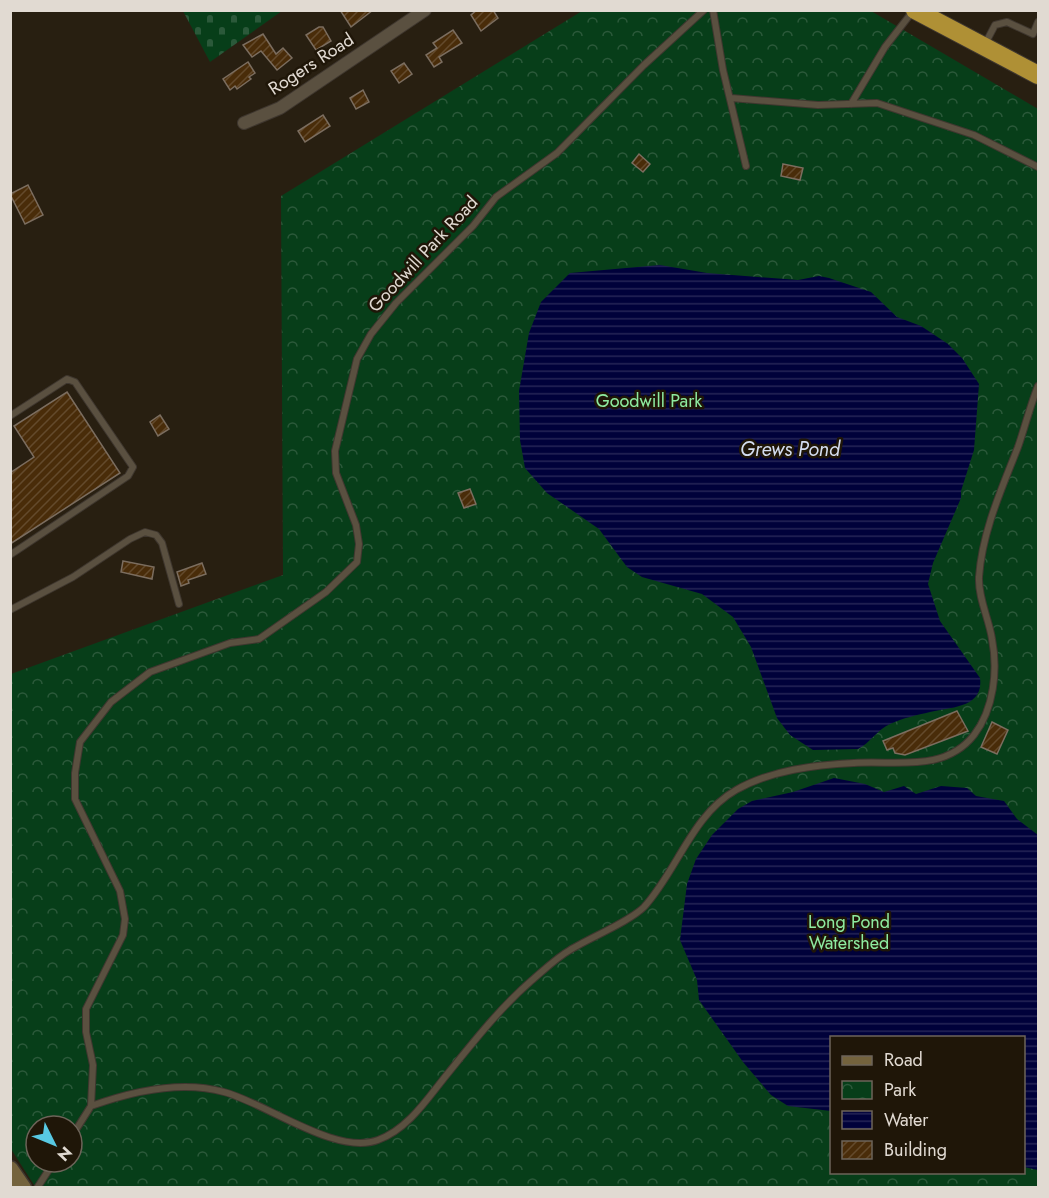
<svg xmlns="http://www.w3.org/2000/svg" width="1049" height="1198" font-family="Jost,sans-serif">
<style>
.cemetery{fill:url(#cemetery-stones)}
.park{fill:url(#park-crowns);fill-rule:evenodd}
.water{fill:url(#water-rules)}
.building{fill:url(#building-hatch);stroke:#7b6d5f;stroke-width:1.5}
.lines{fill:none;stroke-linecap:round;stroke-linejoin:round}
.lane-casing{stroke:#3f372f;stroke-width:8}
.street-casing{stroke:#3f372f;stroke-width:14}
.secondary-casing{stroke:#3f372f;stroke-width:19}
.highway-casing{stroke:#3f372f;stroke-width:20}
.lane{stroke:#5a5040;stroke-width:6}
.street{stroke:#5a5040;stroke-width:12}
.secondary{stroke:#74633d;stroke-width:16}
.highway{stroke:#af9035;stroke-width:18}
.labels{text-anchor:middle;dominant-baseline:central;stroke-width:5;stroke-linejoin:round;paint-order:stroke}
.street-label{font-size:18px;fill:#e1dad2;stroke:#1f1608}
.park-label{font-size:18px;fill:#8eeba0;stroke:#1f1608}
.water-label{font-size:20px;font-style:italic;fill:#d4ddf0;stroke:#1f1608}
</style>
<defs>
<pattern id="cemetery-stones" width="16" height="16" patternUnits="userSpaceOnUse" patternTransform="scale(1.5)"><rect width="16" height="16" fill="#073e19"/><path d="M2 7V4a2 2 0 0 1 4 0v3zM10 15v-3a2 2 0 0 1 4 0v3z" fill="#2b593a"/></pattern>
<pattern id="park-crowns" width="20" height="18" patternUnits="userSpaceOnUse" patternTransform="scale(1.5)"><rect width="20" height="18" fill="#073e19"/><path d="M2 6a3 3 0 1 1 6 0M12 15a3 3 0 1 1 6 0" fill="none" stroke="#2b593a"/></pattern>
<pattern id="water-rules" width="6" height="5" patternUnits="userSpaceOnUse" patternTransform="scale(1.5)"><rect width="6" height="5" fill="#00013a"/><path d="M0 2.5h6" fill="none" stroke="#252556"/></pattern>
<pattern id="building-hatch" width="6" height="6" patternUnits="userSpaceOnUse" patternTransform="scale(1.5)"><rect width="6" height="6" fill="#492c09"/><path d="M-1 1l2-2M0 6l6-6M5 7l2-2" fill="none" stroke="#634a2c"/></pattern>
</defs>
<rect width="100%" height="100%" fill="#281f11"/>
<!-- cemetery -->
<path class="cemetery" d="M 183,11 L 282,11 L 210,62 Z"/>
<!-- park -->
<path class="park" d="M 582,11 L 871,11 L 1038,109 L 1038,1187 L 36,1188 L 11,1149 L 11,674 L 283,575 L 281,196 ZM 832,1038 L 1024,1038 L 1024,1172 L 832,1172 ZM 36,1126 L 72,1126 L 72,1162 L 36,1162 Z"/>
<!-- water -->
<path class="water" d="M 660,265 L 707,273 L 798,280 L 819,276 L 829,278 L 871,292 L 897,317 L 921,326 L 948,344 L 962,358 L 979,384 L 974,450 L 961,491 L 961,498 L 933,563 L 928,584 L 940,621 L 980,678 C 984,708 950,707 930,712 C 917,715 903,718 890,724 C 877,730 870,743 858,749 L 813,750 L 790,735 L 777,718 L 751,647 L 733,617 L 702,594 L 642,577 L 627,567 L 599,529 L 547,493 L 525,468 L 520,440 L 519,391 L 529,333 L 541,302 L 570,273 Z
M 834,778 L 865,784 L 884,792 L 904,786 L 916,794 L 941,786 L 967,788 L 976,796 L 1004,801 L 1017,819 L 1038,835 L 1038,1170 L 1024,1167 L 1024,1038 L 832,1038 L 831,1111 L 788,1106 L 771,1095 L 743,1062 L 699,1000 L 697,980 L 680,940 L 687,884 L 696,859 L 712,835 L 738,809 L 752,801 L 793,792 Z"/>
<!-- building -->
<path class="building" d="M 340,10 L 373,10 L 351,27 Z
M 477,10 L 493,10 L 498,18 L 481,31 L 471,15 Z
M 319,27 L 323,27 L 331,41 L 316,50 L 306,35 Z
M 453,30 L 462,43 L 439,57 L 442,62 L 434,67 L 426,55 L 437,48 L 433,43 Z
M 263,34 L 276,54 L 283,48 L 292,58 L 277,70 L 261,51 L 252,57 L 243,45 Z
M 248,62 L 255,73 L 249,77 L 251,79 L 237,89 L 235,86 L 230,90 L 223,79 Z
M 404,63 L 412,74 L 399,83 L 391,71 Z
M 363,90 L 369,102 L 356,109 L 350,98 Z
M 323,115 L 330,126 L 305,142 L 298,131 Z
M 639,154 L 650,164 L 643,172 L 632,163 Z
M 783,164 L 803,168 L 800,180 L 781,176 Z
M 28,185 L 43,215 L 25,224 L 10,194 Z
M 67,392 L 120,473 L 10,544 L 10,473 L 34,457 L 14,426 Z
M 160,415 L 169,429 L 158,436 L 150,422 Z
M 470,489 L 476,504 L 464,508 L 458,493 Z
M 123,561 L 154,567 L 152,579 L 121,572 Z
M 202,563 L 206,574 L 188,580 L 189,583 L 181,586 L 177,572 Z
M 957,711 L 968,731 L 905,755 L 895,753 L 893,748 L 887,750 L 883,741 Z
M 992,722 L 1008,730 L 997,754 L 981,747 Z"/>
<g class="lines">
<defs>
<path id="lane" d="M 713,10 L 723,70 L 746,166
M 984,46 L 995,25 L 1007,22 L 1033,34 L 1038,22
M 731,98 L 818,105 L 877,103 L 974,135 L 1038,167
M 851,104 L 885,47 L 913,11
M 10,416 L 67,379 L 75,382 L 133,467 L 128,476 L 10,555
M 10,610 L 73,577 L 130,539 L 145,532 L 156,535 L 162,543 L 179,604
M 91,1106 C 130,1092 182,1080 224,1092 C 266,1103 336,1156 378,1140 C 409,1129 429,1096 449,1072 C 475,1040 500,1008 531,981 C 543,971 556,958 570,950 C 589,938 629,922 644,907 C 677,871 692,815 736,790 C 771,770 815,765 854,763 C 896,760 944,773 974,735 C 994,709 998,670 992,639 C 989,619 978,598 979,577 C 982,532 1002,488 1018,447 C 1025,427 1030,406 1038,386
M 72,1136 L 91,1106 L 93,1065 L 86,1032 L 86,1009 L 123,935 L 125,919 L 120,891 L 75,799 L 75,773 L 80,742 L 111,702 L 150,672 L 230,643 L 259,639 L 326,592 L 357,562 L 359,544 L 356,525 L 336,473 L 335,451 L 357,359 L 371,334 L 396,303 L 473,226 L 496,197 L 557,153 L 644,65 L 704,10
M 37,1188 L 54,1162"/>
<path id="street" d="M 244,123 L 280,108 L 425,10"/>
<path id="secondary" d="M 10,1169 L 23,1188"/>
<path id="highway" d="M 915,10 L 1038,75"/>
</defs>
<!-- lane casing -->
<use href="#lane" class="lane-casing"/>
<!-- street casing -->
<use href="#street" class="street-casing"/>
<!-- secondary casing -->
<use href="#secondary" class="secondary-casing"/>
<!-- highway casing -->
<use href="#highway" class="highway-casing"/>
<!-- lane -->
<use href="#lane" class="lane"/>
<!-- street -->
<use href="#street" class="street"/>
<!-- secondary -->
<use href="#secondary" class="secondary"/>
<!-- highway -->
<use href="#highway" class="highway"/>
</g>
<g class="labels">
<!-- street labels -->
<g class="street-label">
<text transform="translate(311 64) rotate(-33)">Rogers Road</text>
<text transform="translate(423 254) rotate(-47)">Goodwill Park Road</text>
</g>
<!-- park labels -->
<g class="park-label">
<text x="649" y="401">Goodwill Park</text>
<text x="849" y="922">Long Pond<tspan x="849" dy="21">Watershed</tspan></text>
</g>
<!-- water labels -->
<g class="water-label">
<text x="790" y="449">Grews Pond</text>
</g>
</g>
<!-- border -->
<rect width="1049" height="1198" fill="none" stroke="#e1dad2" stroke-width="24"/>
<!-- legend -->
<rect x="830" y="1036" width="195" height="138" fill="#1f1608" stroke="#6d6459" stroke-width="1.5"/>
<rect x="842" y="1056" width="30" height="9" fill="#74633d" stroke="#6d6459" stroke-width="1.5"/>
<text x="884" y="1066" font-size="18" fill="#e1dad2">Road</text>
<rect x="842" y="1081" width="30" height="18" fill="url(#park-crowns)" stroke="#6d6459" stroke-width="1.5"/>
<text x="884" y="1096" font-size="18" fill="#e1dad2">Park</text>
<rect x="842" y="1111" width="30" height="18" fill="url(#water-rules)" stroke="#6d6459" stroke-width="1.5"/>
<text x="884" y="1126" font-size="18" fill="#e1dad2">Water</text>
<rect x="842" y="1141" width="30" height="18" fill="url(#building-hatch)" stroke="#6d6459" stroke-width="1.5"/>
<text x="884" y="1156" font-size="18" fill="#e1dad2">Building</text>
<!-- north arrow -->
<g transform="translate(54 1144) rotate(133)"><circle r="28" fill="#1f1608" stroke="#6d6459" stroke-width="1.5"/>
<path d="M0-4.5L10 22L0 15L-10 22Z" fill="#58c9e3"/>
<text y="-9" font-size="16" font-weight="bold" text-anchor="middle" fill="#e1dad2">N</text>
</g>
</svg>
